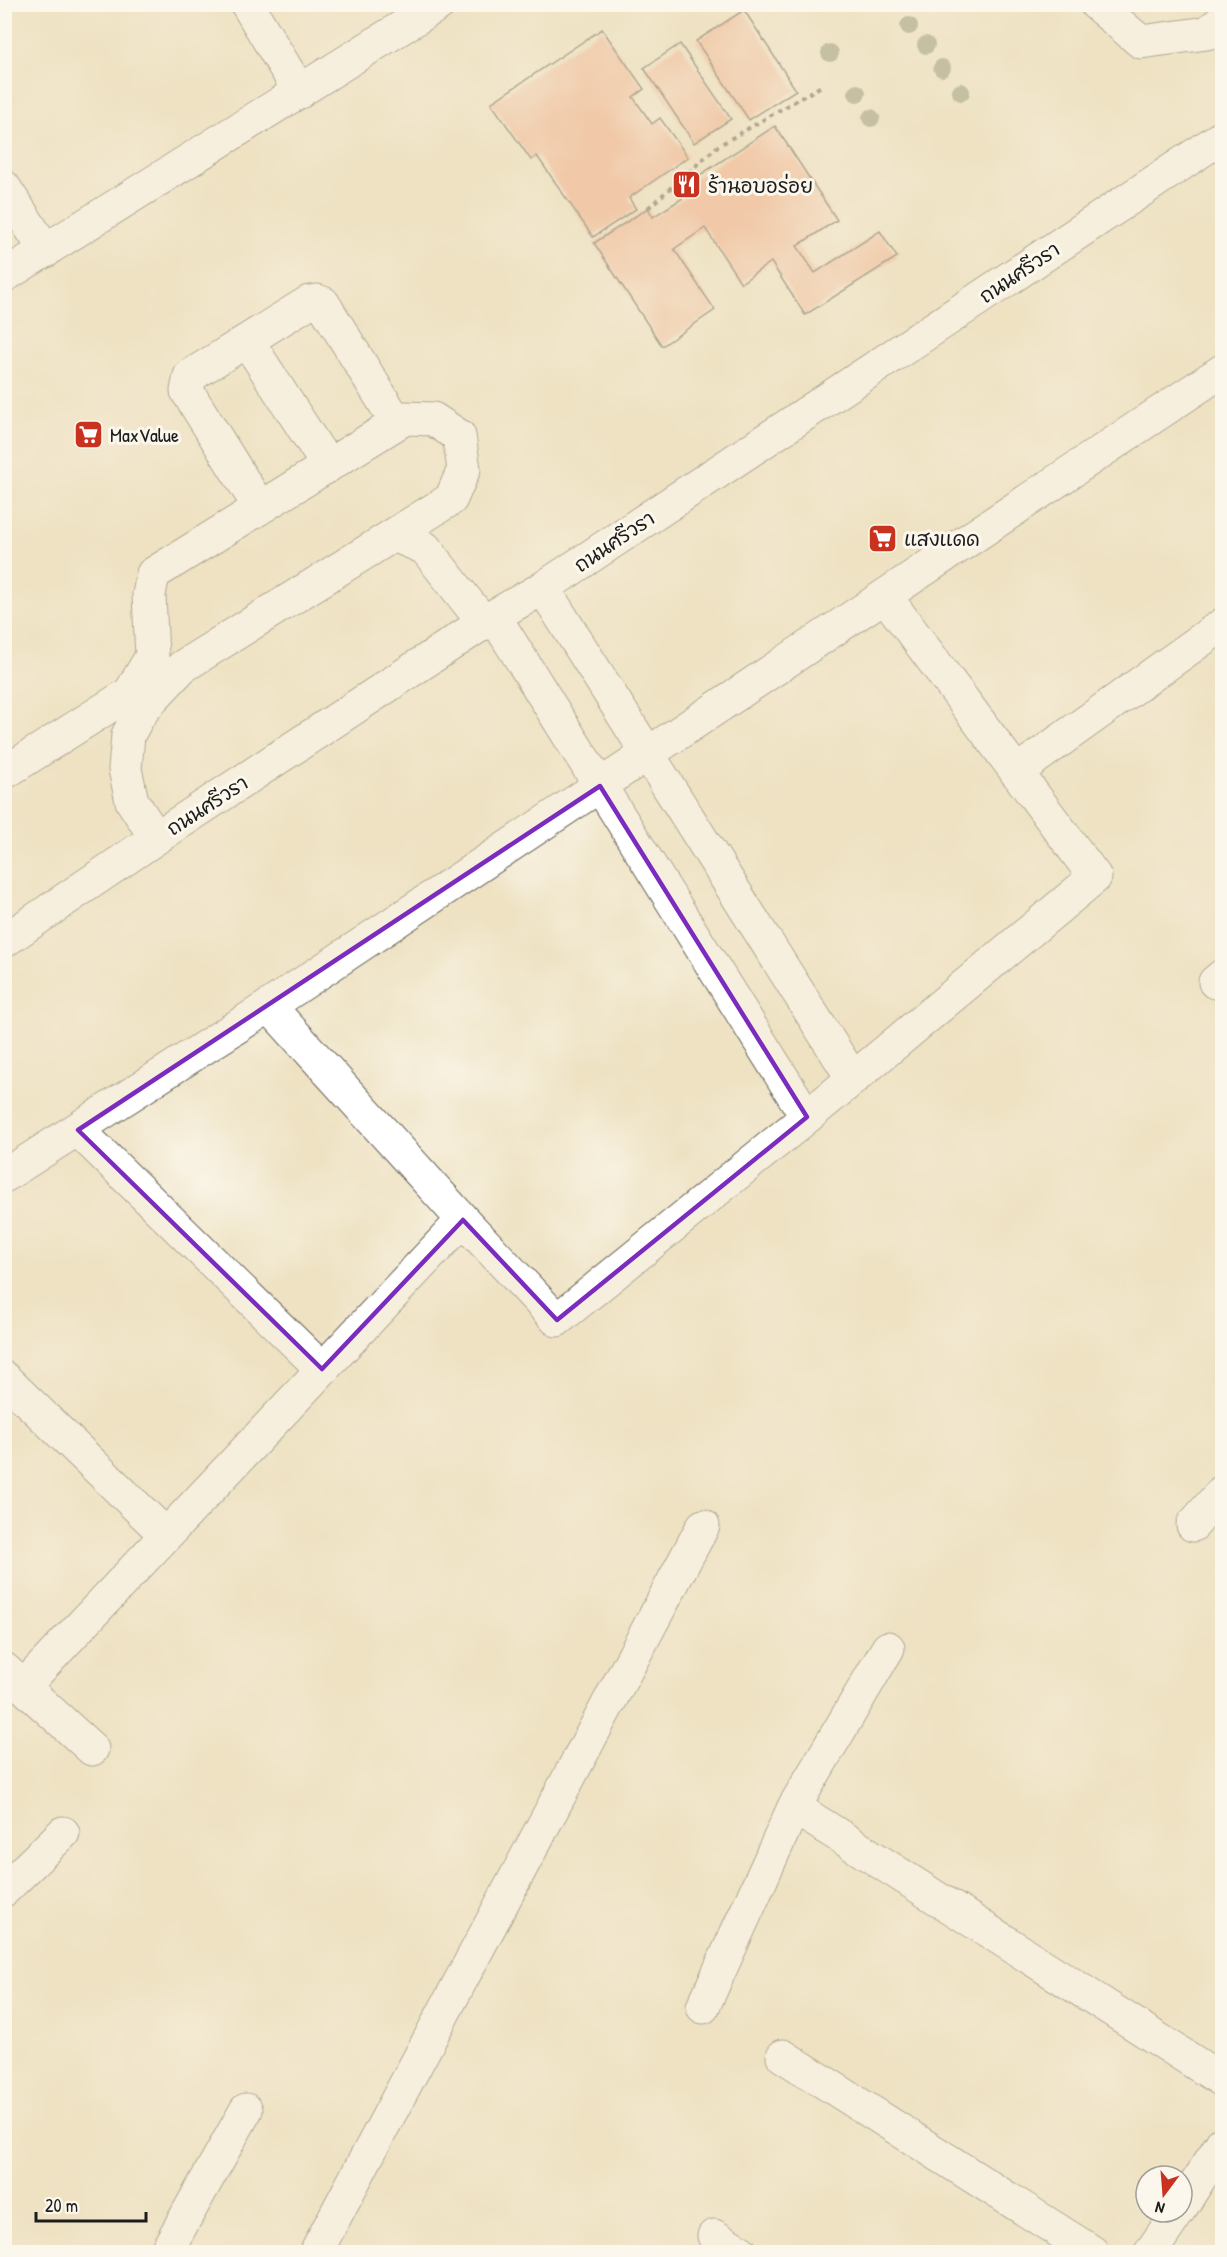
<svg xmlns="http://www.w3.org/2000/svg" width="1227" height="2257" font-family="'Patrick Hand','Playpen Sans Thai',sans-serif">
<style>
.building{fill:#f3ac89}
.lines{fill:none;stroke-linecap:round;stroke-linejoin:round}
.minor-casing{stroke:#666156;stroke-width:35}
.path{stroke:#666156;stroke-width:4;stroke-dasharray:4.5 4.5;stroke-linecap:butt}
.minor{stroke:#fff;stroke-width:33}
.tree{fill:#95987a}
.marked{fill:none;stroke:#7b2cbf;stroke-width:4.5;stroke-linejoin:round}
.labels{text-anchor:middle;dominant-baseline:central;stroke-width:6;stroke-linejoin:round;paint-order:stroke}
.poi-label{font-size:20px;fill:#1c1c1c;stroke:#fbf7ec;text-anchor:start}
.street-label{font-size:20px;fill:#1c1c1c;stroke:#fbf7ec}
</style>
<rect width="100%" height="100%" fill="#fbf7ec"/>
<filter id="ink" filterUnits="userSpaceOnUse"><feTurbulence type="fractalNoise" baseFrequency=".0167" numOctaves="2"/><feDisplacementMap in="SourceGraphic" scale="12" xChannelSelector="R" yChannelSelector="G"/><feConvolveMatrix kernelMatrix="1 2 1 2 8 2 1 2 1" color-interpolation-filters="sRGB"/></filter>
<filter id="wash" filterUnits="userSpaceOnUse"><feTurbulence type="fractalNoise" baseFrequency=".008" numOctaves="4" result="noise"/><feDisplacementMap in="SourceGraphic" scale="24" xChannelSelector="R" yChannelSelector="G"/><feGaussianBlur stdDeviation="1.35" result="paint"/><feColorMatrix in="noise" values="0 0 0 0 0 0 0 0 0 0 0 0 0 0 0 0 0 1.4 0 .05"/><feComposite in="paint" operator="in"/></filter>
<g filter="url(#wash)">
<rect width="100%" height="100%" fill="#eee2c3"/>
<g id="blocks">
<!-- building -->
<path class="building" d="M 744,10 L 796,90 L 749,120 L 696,41 Z
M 602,29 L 644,89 L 633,97 L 652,124 L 660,118 L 688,157 L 629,198 L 636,209 L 593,237 L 537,156 L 531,160 L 491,103 Z
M 680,44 L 731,119 L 694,143 L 644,68 Z
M 775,126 L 837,220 L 797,246 L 815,273 L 880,231 L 897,257 L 805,315 L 771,262 L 741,283 L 705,228 L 674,249 L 715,310 L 662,346 L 594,243 L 648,208 L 653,217 L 689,194 L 683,186 Z"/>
</g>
</g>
<g filter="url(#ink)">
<use href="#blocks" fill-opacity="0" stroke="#666156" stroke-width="1.5"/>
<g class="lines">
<defs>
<path id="minor" d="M 247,4 L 300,92
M 1096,4 L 1141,42 L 1207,33 L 1222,21
M 4,187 L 46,251
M 4,276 L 439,4
M 248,342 L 328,466
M 260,508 L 187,391 L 190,376 L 309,302 L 317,301 L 323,303 L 397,423
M 394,535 L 425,548 L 484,623
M 543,588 L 853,1079
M 494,616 L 807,1117
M 1016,772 L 1222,625
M 4,773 L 130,693 L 152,656 L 149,595 L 153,574 L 405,418 L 433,419 L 459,436 L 464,469 L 451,499 L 182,667 L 152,699 L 139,715 L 128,735 L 125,769 L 132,801 L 156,838
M 4,941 L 156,838 L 494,616 L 543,588 L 1222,137
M 1215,982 L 1222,976
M 269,1006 L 463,1220 L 557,1320 L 807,1117 L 1095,877 L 885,596
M 78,1130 L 322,1369
M 4,1176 L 269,1006 L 1222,371
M 4,1378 L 166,1535
M 1193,1525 L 1222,1492
M 4,1669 L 92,1749
M 24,1686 L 463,1220
M 794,1807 L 1222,2080
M 4,1890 L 63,1833
M 703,2007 L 794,1807 L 888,1648
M 783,2056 L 1092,2252
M 1182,2206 L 1222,2143
M 714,2236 L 741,2252
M 166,2252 L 246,2110
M 316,2252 L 703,1526
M 1151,2252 L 1178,2212"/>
</defs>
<!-- minor casing -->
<use href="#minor" class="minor-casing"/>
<!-- path -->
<path class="path" d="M 648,208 L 718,146 L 823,85"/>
<!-- minor -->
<use href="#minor" class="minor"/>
</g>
<!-- trees -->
<g class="tree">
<circle cx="909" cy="26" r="9"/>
<circle cx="926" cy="45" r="9"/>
<circle cx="830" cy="53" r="9"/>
<circle cx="942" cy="68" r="9"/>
<circle cx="961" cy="92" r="9"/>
<circle cx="857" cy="93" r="9"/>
<circle cx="871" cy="118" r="9"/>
</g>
</g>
<!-- marked area -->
<path d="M0 0H1227V2257H0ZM 600,786 L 807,1117 L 557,1320 L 463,1220 L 322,1369 L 78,1130 Z" fill="#eee2c3" fill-opacity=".55" fill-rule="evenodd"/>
<path class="marked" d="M 600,786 L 807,1117 L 557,1320 L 463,1220 L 322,1369 L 78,1130 Z"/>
<!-- icons -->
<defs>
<symbol id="restaurant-square" viewBox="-11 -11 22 22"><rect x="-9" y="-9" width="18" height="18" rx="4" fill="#c8321e" stroke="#fbf7ec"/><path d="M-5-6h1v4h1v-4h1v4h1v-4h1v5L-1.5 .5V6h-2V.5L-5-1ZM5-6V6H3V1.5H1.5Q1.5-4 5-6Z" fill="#fff"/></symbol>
<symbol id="supermarket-square" viewBox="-11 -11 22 22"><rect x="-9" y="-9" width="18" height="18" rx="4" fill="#c8321e" stroke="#fbf7ec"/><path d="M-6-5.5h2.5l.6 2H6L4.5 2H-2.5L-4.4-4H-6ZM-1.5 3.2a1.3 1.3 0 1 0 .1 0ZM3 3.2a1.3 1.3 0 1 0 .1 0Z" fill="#fff"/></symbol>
</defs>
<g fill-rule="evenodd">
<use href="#restaurant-square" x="670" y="168" width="33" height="33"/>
<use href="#supermarket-square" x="72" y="418" width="33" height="33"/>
<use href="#supermarket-square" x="866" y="522" width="33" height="33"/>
</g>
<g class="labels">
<!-- poi labels -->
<g class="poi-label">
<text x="708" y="185">ร้านอบอร่อย</text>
<text x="110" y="434">MaxValue</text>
<text x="904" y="538">แสงแดด</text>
</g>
<!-- street labels -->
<g class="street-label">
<text transform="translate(1019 272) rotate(-34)">ถนนศรีวรา</text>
<text transform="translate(614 541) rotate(-34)">ถนนศรีวรา</text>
<text transform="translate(207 805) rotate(-33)">ถนนศรีวรา</text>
</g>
</g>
<!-- margin -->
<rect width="1227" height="2257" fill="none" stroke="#fbf7ec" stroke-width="24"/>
<!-- north arrow -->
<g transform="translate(1164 2194) rotate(196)"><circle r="28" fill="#fbf7ec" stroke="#a29f99" stroke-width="1.5"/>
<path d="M0-4.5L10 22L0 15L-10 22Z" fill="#c8321e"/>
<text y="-9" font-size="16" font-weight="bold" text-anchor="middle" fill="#1c1c1c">N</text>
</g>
<!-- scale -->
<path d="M36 2212v9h110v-9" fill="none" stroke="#1c1c1c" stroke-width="3"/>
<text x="45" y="2212" font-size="18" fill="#1c1c1c" stroke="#fbf7ec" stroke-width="4.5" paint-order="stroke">20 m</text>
</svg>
